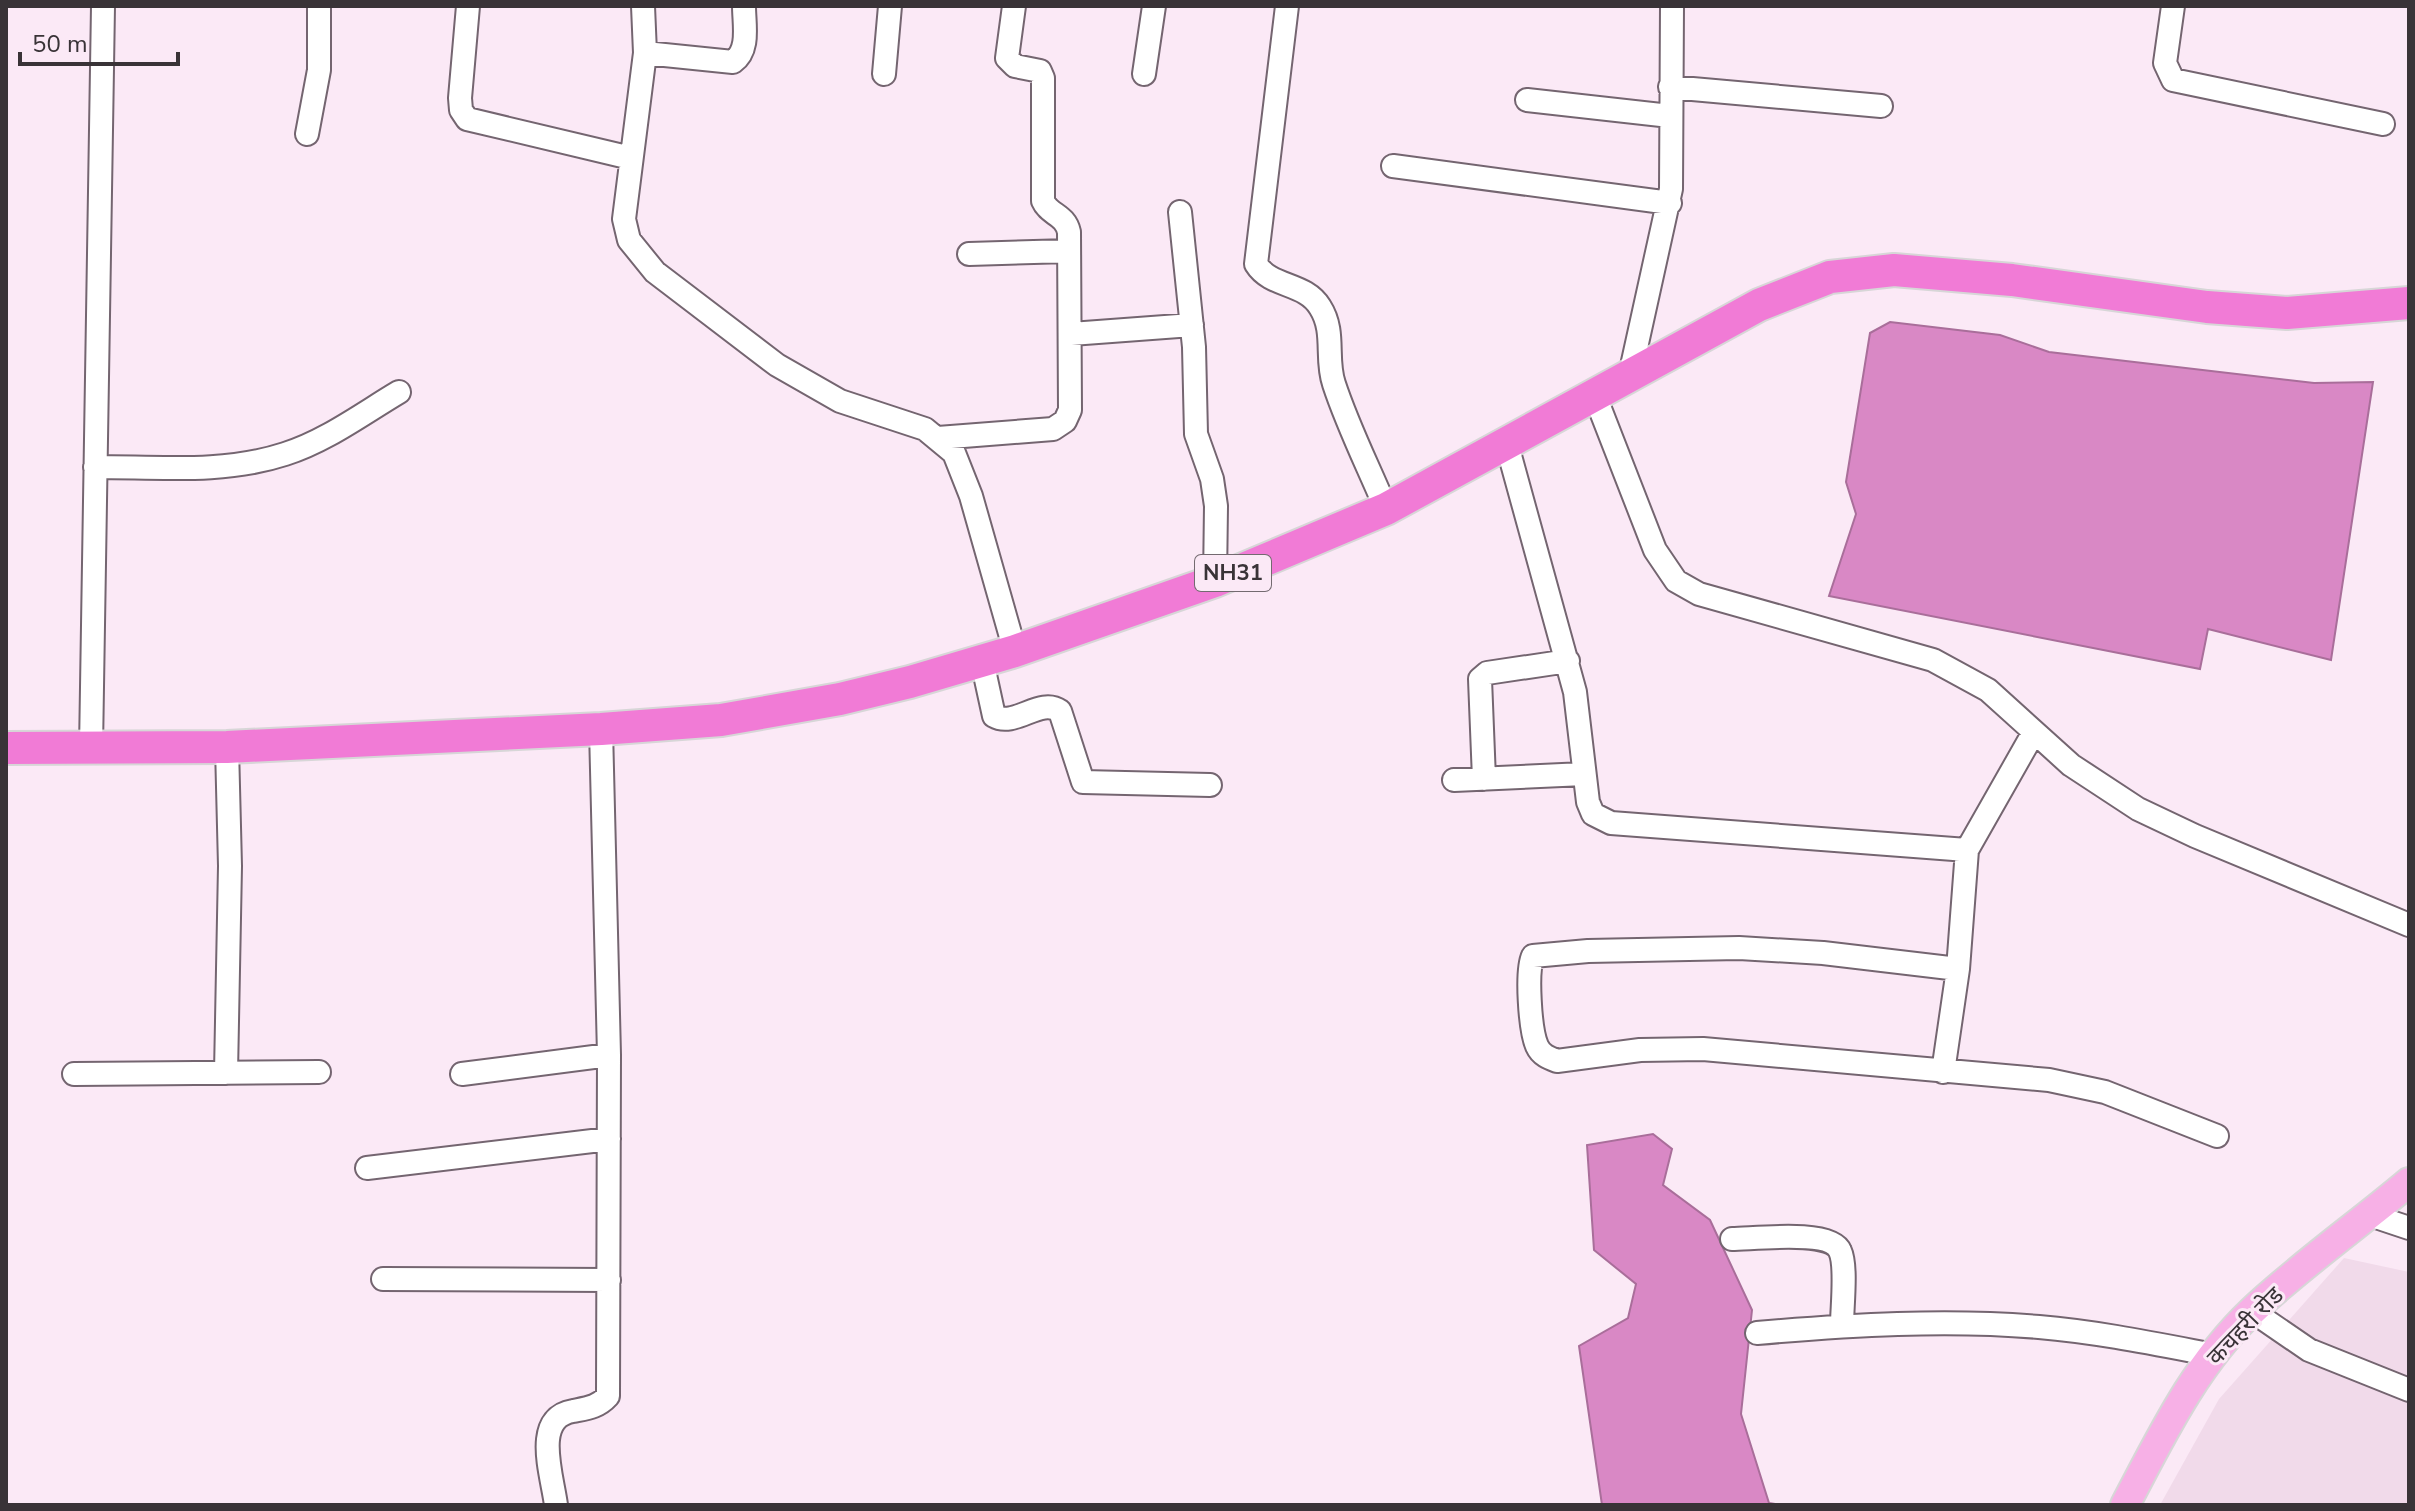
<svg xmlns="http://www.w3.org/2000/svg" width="2415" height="1511" font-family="'Nunito Sans','Noto Sans Devanagari',sans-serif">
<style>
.built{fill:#f1daea}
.water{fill:#d988c5;stroke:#a96e9a;stroke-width:2}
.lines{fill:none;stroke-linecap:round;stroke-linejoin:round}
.minor-casing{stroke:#746570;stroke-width:26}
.major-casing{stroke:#d7d6d7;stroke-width:32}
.highway-casing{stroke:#d7d6d7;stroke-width:36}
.minor{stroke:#fff;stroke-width:22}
.major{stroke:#f7b0e6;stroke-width:28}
.highway{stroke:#f17bd6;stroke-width:32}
.labels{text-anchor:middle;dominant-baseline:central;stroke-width:6;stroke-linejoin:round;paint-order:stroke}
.shield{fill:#fbe9f6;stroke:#736a70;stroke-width:2}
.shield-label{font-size:22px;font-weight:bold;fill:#393337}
.street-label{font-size:24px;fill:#393337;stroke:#fbe9f6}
</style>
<rect width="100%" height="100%" fill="#fbe9f6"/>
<!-- built -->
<path class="built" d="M 2344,1258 L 2409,1272 L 2409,1505 L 2160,1505 L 2219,1399 Z"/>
<!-- water -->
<path class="water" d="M 1890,322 L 2000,335 L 2049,352 L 2314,383 L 2373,382 L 2331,660 L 2208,629 L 2200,669 L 1829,596 L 1856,514 L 1846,482 L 1870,333 Z
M 1653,1134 L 1672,1149 L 1663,1185 L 1710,1220 L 1752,1310 L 1741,1414 L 1769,1503 L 1782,1505 L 1602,1505 L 1579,1346 L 1628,1318 L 1636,1284 L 1594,1250 L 1587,1145 Z"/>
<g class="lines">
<defs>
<path id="minor" d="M 468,6 L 460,98 L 461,110 L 467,119 L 631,158
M 643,6 L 645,53 L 624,219 L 629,240 L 655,272 L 777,365 L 840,401 L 925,429 L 954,453 L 971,496 L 1015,651
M 1287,6 L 1256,264 C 1271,288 1305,282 1320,307 C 1336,332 1325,358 1334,384 C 1348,427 1369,468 1386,509
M 2173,6 L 2165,63 L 2173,80 L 2383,124
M 645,53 L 733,62 C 750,50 744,25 744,6
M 884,74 L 890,6
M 1144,74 L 1154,6
M 1670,87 L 1881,106
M 1527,100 L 1670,116
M 307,134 L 319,70 L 319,6
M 1393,166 L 1670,203
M 1180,212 L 1194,347 L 1196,434 L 1212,479 L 1216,506 L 1215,581
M 969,254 L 1069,251
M 1071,334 L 1192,325
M 1630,375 L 1671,189 L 1672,6
M 1595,396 L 1655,550 L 1676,581 L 1699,594 L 1933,660 L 1988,690 L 2071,765 L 2138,809 L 2195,836 L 2409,925
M 938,438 L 1053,429 L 1065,421 L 1070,410 L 1069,232 C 1065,214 1049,215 1043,201 L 1043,78 L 1040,71 L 1015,66 L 1007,58 L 1014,6
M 1507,445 L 1575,692 L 1588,802 L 1593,814 L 1611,823 L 1967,850 L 1958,969 L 1943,1072
M 95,467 C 159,467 224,474 285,454 C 326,441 362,414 399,392
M 982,661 L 994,716 C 1015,728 1040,697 1060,711 L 1083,782 L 1210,785
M 91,749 L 103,6
M 1484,779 L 1480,679 L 1487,673 L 1568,661
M 1454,780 L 1584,774
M 1967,850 L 2034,732
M 1958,969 L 1823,953 L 1739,948 L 1588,951 L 1533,956 C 1526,971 1530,1030 1537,1046 C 1541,1055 1549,1058 1557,1061 L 1640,1050 L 1703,1049 L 2049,1080 L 2105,1092 L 2217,1136
M 226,1073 L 230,866 L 227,747
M 74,1074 L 319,1072
M 462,1074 L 609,1055
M 367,1168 L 609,1139
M 2370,1215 L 2409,1228
M 1732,1239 C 1753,1239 1831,1229 1840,1251 C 1847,1266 1842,1307 1842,1325
M 383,1279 L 609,1280
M 2252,1311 L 2309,1350 L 2409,1390
M 1757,1333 C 1850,1325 1945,1319 2039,1327 C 2098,1332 2156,1344 2214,1355
M 556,1505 C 552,1474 532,1418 573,1411 C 588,1408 598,1407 608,1396 L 609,1055 L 601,729"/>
<path id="major" d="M 2125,1505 C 2161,1437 2195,1365 2252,1311 C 2301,1265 2358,1225 2409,1182"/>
<path id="highway" d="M 6,748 L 227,747 L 601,729 L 721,720 L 840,699 L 910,682 L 1015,651 L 1215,581 L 1386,509 L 1759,305 L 1830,277 L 1894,270 L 2012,280 L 2207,307 L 2287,313 L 2409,303"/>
</defs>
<!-- minor casing -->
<use href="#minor" class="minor-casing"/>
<!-- major casing -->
<use href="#major" class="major-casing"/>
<!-- highway casing -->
<use href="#highway" class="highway-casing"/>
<!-- minor -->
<use href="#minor" class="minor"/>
<!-- major -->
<use href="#major" class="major"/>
<!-- highway -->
<use href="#highway" class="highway"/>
</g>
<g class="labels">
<!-- shield labels -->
<rect class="shield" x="1195" y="555" width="76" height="36" rx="6"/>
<g class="shield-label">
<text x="1233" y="573">NH31</text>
</g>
<!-- street labels -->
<g class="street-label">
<text transform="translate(2245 1326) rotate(-46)">कचहरी रोड</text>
</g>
</g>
<!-- border -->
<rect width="2415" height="1511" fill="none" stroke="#393337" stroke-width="16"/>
<!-- scale -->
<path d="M20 52v12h158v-12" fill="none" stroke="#393337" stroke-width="4"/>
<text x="32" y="52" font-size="24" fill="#393337" stroke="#fbe9f6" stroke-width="6" paint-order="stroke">50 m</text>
</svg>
